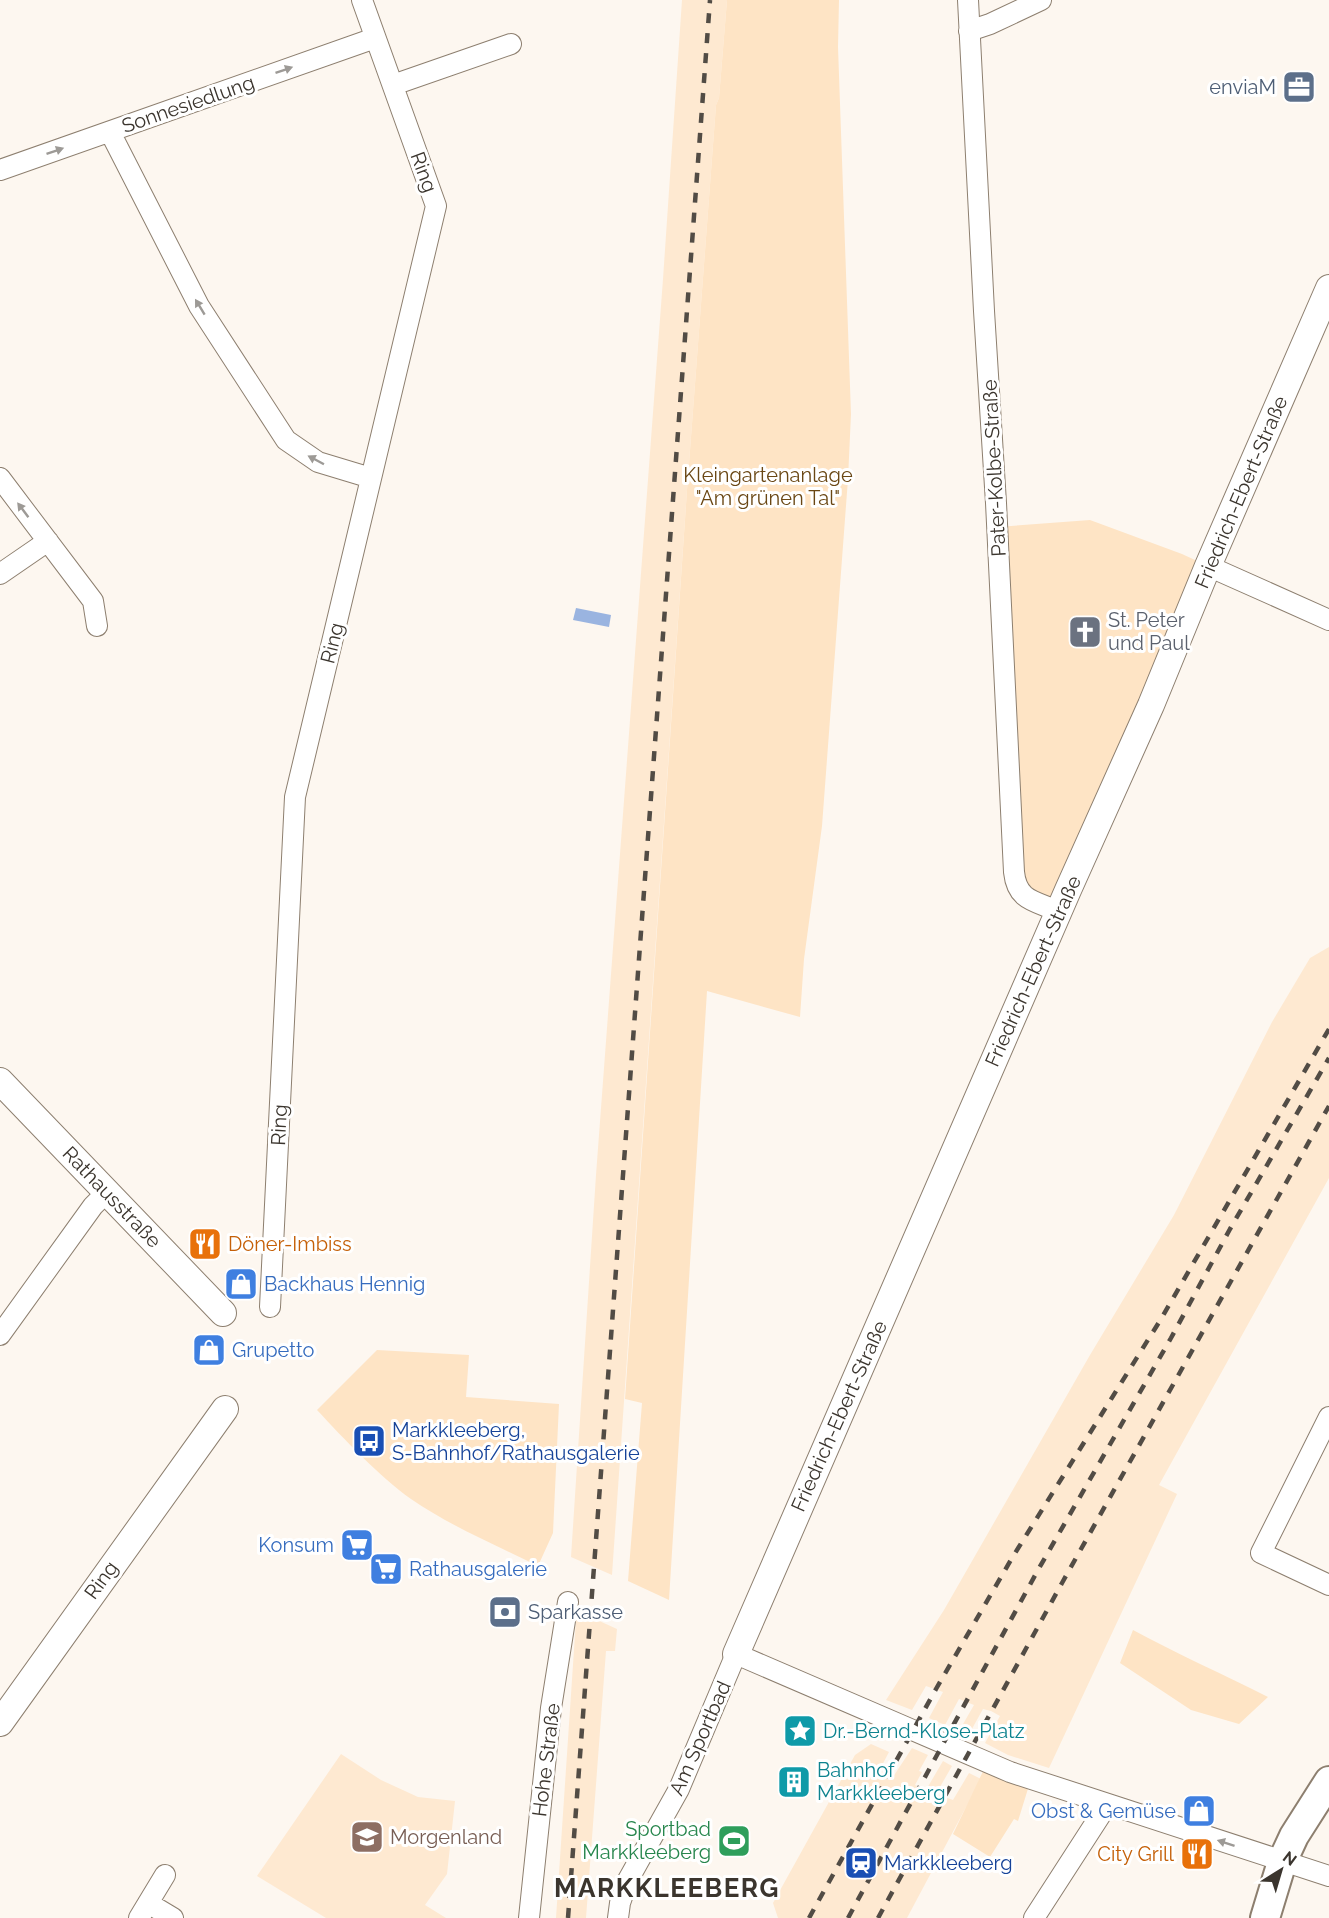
<svg xmlns="http://www.w3.org/2000/svg" width="1329" height="1918" font-family="Raleway,sans-serif">
<style>
.built{fill:#fee9d1}
.green{fill:#fee4c5}
.water{fill:#9ab4e0}
.lines{fill:none;stroke-linecap:round;stroke-linejoin:round}
.minor-casing{stroke:#8d7f6f;stroke-width:22}
.tertiary-casing{stroke:#8d7f6f;stroke-width:28}
.secondary-casing{stroke:#8d7f6f;stroke-width:32}
.minor{stroke:#fff;stroke-width:20}
.tertiary{stroke:#fff;stroke-width:26}
.secondary{stroke:#fff;stroke-width:28}
.rail{stroke:#524c45;stroke-width:4.5;stroke-dasharray:10 10;stroke-linecap:butt}
.oneway{fill:#9d9a96}
.labels{text-anchor:middle;dominant-baseline:central;stroke-width:6;stroke-linejoin:round;paint-order:stroke}
.service-label{font-size:20px;fill:#4e5e75;stroke:#fff;text-anchor:end}
.street-label{font-size:20px;fill:#3b352e;stroke:#fff}
.park-label{font-size:20px;fill:#6a4714;stroke:#fff}
.worship-label{font-size:20px;fill:#5b616d;stroke:#fff;text-anchor:start}
.food-label{font-size:20px;fill:#c56008;stroke:#fff;text-anchor:start}
.shop-label{font-size:20px;fill:#366cbe;stroke:#fff;text-anchor:start}
.transit-label{font-size:20px;fill:#164399;stroke:#fff;text-anchor:start}
.culture-label{font-size:20px;fill:#0d838f;stroke:#fff;text-anchor:start}
.leisure-label{font-size:20px;fill:#27864d;stroke:#fff;text-anchor:end}
.education-label{font-size:20px;fill:#785e54;stroke:#fff;text-anchor:start}
.district-label{font-size:26px;font-weight:bold;letter-spacing:1.5px;fill:#3b352e;stroke:#fff}
</style>
<rect width="100%" height="100%" fill="#fdf7f0"/>
<!-- built -->
<path class="built" d="M 682,0 L 727,0 L 719,98 L 716,105 L 687,490 L 612,1575 L 571,1557 L 596,1175 L 663,279 Z
M 1329,947 L 1329,1178 L 1159,1485 L 1177,1494 L 1049,1768 L 1008,1755 L 985,1743 L 1000,1716 L 991,1711 L 983,1709 L 968,1736 L 959,1731 L 974,1705 L 959,1699 L 945,1725 L 929,1718 L 943,1692 L 926,1686 L 912,1710 L 886,1700 L 944,1610 L 1090,1355 L 1174,1215 L 1272,1022 L 1310,958 Z
M 584,1614 L 617,1629 L 615,1651 L 606,1651 L 586,1918 L 556,1918 L 576,1620 Z
M 871,1744 L 889,1752 L 879,1771 L 893,1777 L 912,1748 L 928,1755 L 919,1771 L 922,1772 L 915,1785 L 926,1790 L 943,1761 L 952,1766 L 936,1794 L 953,1800 L 969,1773 L 981,1779 L 907,1918 L 778,1918 L 773,1903 L 855,1755 Z
M 341,1754 L 381,1780 L 418,1797 L 455,1801 L 447,1874 L 425,1905 L 446,1918 L 326,1918 L 257,1876 Z"/>
<!-- green -->
<path class="green" d="M 727,0 L 839,0 L 838,47 L 851,414 L 848,479 L 822,826 L 804,959 L 800,1017 L 707,991 L 669,1600 L 628,1581 L 642,1403 L 625,1399 L 687,490 L 716,105 L 719,98 Z
M 1090,520 L 1182,554 L 1208,566 L 1058,911 L 1025,897 L 997,527 Z
M 377,1350 L 469,1355 L 466,1397 L 559,1404 L 553,1533 L 538,1566 C 496,1545 450,1526 411,1499 C 380,1477 343,1438 317,1410 Z
M 1133,1630 C 1177,1654 1223,1674 1268,1697 L 1239,1724 L 1191,1710 L 1120,1663 Z
M 987,1763 L 1031,1779 L 1018,1821 L 1014,1819 L 990,1857 L 953,1834 Z"/>
<!-- water -->
<path class="water" d="M 576,608 L 611,615 L 609,627 L 573,620 Z"/>
<g class="lines">
<defs>
<path id="minor" d="M 968,0 L 984,311 L 996,503 L 1014,872 C 1017,901 1035,901 1058,911
M 969,31 L 990,24 L 1041,0
M 393,85 L 511,44
M 110,132 L 199,306 L 286,440 L 318,462 L 371,478
M 0,170 L 375,38
M 0,478 L 93,601 L 97,626
M 1208,566 L 1329,620
M 0,574 L 48,541
M 270,1307 L 295,797 L 436,206 L 362,0
M 0,1335 L 93,1206 L 107,1192
M 1329,1417 L 1261,1553 L 1329,1585
M 148,1903 L 173,1918
M 139,1918 L 165,1875
M 529,1918 L 551,1708 L 568,1602
M 618,1918 L 620,1903 L 628,1880 L 679,1789 L 736,1654 L 1010,1772 L 1329,1876
M 1034,1918 L 1107,1805"/>
<path id="tertiary" d="M 0,1081 L 223,1313
M 736,1654 L 1068,890 L 1151,705 L 1208,566 L 1329,288
M 0,1723 L 225,1409"/>
<path id="secondary" d="M 1265,1918 L 1282,1862 L 1294,1836 L 1329,1781"/>
</defs>
<!-- minor casing -->
<use href="#minor" class="minor-casing"/>
<!-- tertiary casing -->
<use href="#tertiary" class="tertiary-casing"/>
<!-- secondary casing -->
<use href="#secondary" class="secondary-casing"/>
<!-- minor -->
<use href="#minor" class="minor"/>
<!-- tertiary -->
<use href="#tertiary" class="tertiary"/>
<!-- secondary -->
<use href="#secondary" class="secondary"/>
<!-- rail -->
<path class="rail" d="M 568,1918 L 710,0
M 809,1918 L 936,1689 L 1012,1558 L 1161,1319 L 1329,1029
M 848,1918 L 1038,1570 L 1171,1338 L 1230,1229 L 1329,1058
M 878,1918 L 1062,1583 L 1329,1106"/>
</g>
<!-- one-way arrows -->
<defs><path id="oneway-solid" d="M-6-.8H1V-3.2L6.5 0L1 3.2V.8H-6Z" transform="scale(1.5)"/></defs>
<g class="oneway">
<use href="#oneway-solid" transform="translate(284 70) rotate(-19)"/>
<use href="#oneway-solid" transform="translate(55 151) rotate(-19)"/>
<use href="#oneway-solid" transform="translate(200 307) rotate(-121)"/>
<use href="#oneway-solid" transform="translate(316 460) rotate(-152)"/>
<use href="#oneway-solid" transform="translate(23 510) rotate(-127)"/>
<use href="#oneway-solid" transform="translate(1226 1843) rotate(-162)"/>
</g>
<!-- icons -->
<defs>
<symbol id="office-square" viewBox="-11 -11 22 22"><rect x="-9" y="-9" width="18" height="18" rx="4" fill="#5c6f8a" stroke="#fff"/><path d="M-6-3h4V-5.5h4V-3h4V5H-6ZM-1-4.5V-3h2v-1.5ZM-6 0V1H6V0Z" fill="#fff"/></symbol>
<symbol id="church-square" viewBox="-11 -11 22 22"><rect x="-9" y="-9" width="18" height="18" rx="4" fill="#6b7280" stroke="#fff"/><path d="M-1.2-6h2.4v3.5h3.3v2.4h-3.3V6h-2.4V-.1h-3.3v-2.4h3.3Z" fill="#fff"/></symbol>
<symbol id="restaurant-square" viewBox="-11 -11 22 22"><rect x="-9" y="-9" width="18" height="18" rx="4" fill="#e8710a" stroke="#fff"/><path d="M-5-6h1v4h1v-4h1v4h1v-4h1v5L-1.5 .5V6h-2V.5L-5-1ZM5-6V6H3V1.5H1.5Q1.5-4 5-6Z" fill="#fff"/></symbol>
<symbol id="shop-square" viewBox="-11 -11 22 22"><rect x="-9" y="-9" width="18" height="18" rx="4" fill="#3f7fe0" stroke="#fff"/><path d="M-5-2.5h2.3a2.7 3.5 0 0 1 5.4 0H5L5.5 6h-11ZM-1.5-2.5h3a1.5 2.3 0 0 0-3 0Z" fill="#fff"/></symbol>
<symbol id="bus-square" viewBox="-11 -11 22 22"><rect x="-9" y="-9" width="18" height="18" rx="4" fill="#1a4fb4" stroke="#fff"/><path d="M-5-6H5V4H4V6H2V4H-2V6H-4V4H-5ZM-3.5-4V0h7V-4ZM-3.5 1.2v1.5H-2V1.2ZM2 1.2v1.5H3.5V1.2Z" fill="#fff"/></symbol>
<symbol id="supermarket-square" viewBox="-11 -11 22 22"><rect x="-9" y="-9" width="18" height="18" rx="4" fill="#3f7fe0" stroke="#fff"/><path d="M-6-5.5h2.5l.6 2H6L4.5 2H-2.5L-4.4-4H-6ZM-1.5 3.2a1.3 1.3 0 1 0 .1 0ZM3 3.2a1.3 1.3 0 1 0 .1 0Z" fill="#fff"/></symbol>
<symbol id="bank-square" viewBox="-11 -11 22 22"><rect x="-9" y="-9" width="18" height="18" rx="4" fill="#5c6f8a" stroke="#fff"/><path d="M-6-4H6V4H-6ZM0-2.3a2.3 2.3 0 1 0 0 4.6a2.3 2.3 0 1 0 0-4.6Z" fill="#fff"/></symbol>
<symbol id="sight-square" viewBox="-11 -11 22 22"><rect x="-9" y="-9" width="18" height="18" rx="4" fill="#0f9aa8" stroke="#fff"/><path d="M0-6L1.8-2.2L6-1.7L2.9 1.2L3.7 5.4L0 3.3L-3.7 5.4L-2.9 1.2L-6-1.7L-1.8-2.2Z" fill="#fff"/></symbol>
<symbol id="building-square" viewBox="-11 -11 22 22"><rect x="-9" y="-9" width="18" height="18" rx="4" fill="#0f9aa8" stroke="#fff"/><path d="M-4-6H4V6H1V3H-1V6H-4ZM-2.5-4.3h1.7v1.8h-1.7ZM.8-4.3h1.7v1.8H.8ZM-2.5-1h1.7V.8h-1.7ZM.8-1h1.7V.8H.8Z" fill="#fff"/></symbol>
<symbol id="school-square" viewBox="-11 -11 22 22"><rect x="-9" y="-9" width="18" height="18" rx="4" fill="#8d6e63" stroke="#fff"/><path d="M0-5L7-2L0 1L-7-2ZM-4 1L0 2.5L4 1V4Q0 6-4 4Z" fill="#fff"/></symbol>
<symbol id="stadium-square" viewBox="-11 -11 22 22"><rect x="-9" y="-9" width="18" height="18" rx="4" fill="#2e9e5b" stroke="#fff"/><path d="M0-5a6.5 5 0 1 0 0 10a6.5 5 0 1 0 0-10ZM-3.5-1.8h7v3.6h-7Z" fill="#fff"/></symbol>
<symbol id="station-square" viewBox="-11 -11 22 22"><rect x="-9" y="-9" width="18" height="18" rx="4" fill="#1a4fb4" stroke="#fff"/><path d="M-3-6H3Q5-6 5-4V2Q5 4 3 4L4.5 6H3L1.5 4h-3L-3 6H-4.5L-3 4Q-5 4-5 2V-4Q-5-6-3-6ZM-3.5-4v3h7v-3ZM-3.5 1v1.5H-2V1ZM2 1v1.5H3.5V1Z" fill="#fff"/></symbol>
</defs>
<g fill-rule="evenodd">
<use href="#office-square" x="1280" y="68" width="38" height="38"/>
<use href="#church-square" x="1066" y="613" width="38" height="38"/>
<use href="#restaurant-square" x="186" y="1225" width="38" height="38"/>
<use href="#shop-square" x="222" y="1265" width="38" height="38"/>
<use href="#shop-square" x="190" y="1331" width="38" height="38"/>
<use href="#bus-square" x="350" y="1422" width="38" height="38"/>
<use href="#supermarket-square" x="338" y="1526" width="38" height="38"/>
<use href="#supermarket-square" x="367" y="1550" width="38" height="38"/>
<use href="#bank-square" x="486" y="1593" width="38" height="38"/>
<use href="#sight-square" x="781" y="1712" width="38" height="38"/>
<use href="#building-square" x="775" y="1763" width="38" height="38"/>
<use href="#shop-square" x="1180" y="1792" width="38" height="38"/>
<use href="#school-square" x="348" y="1818" width="38" height="38"/>
<use href="#stadium-square" x="715" y="1822" width="38" height="38"/>
<use href="#restaurant-square" x="1178" y="1835" width="38" height="38"/>
<use href="#station-square" x="842" y="1844" width="38" height="38"/>
</g>
<g class="labels">
<!-- service labels -->
<g class="service-label">
<text x="1276" y="87">enviaM</text>
<text x="528" y="1612" text-anchor="start">Sparkasse</text>
</g>
<!-- street labels -->
<g class="street-label">
<text transform="translate(188 104) rotate(-19)">Sonnesiedlung</text>
<text transform="translate(424 172) rotate(70)">Ring</text>
<text transform="translate(994 468) rotate(-93)">Pater-Kolbe-Straße</text>
<text transform="translate(1241 492) rotate(-67)">Friedrich-Ebert-Straße</text>
<text transform="translate(332 643) rotate(-76)">Ring</text>
<text transform="translate(1033 971) rotate(-66)">Friedrich-Ebert-Straße</text>
<text transform="translate(279 1125) rotate(-87)">Ring</text>
<text transform="translate(112 1197) rotate(46)">Rathausstraße</text>
<text transform="translate(839 1416) rotate(-66)">Friedrich-Ebert-Straße</text>
<text transform="translate(101 1580) rotate(-54)">Ring</text>
<text transform="translate(700 1738) rotate(-66)">Am Sportbad</text>
<text transform="translate(546 1760) rotate(-83)">Hohe Straße</text>
</g>
<!-- park labels -->
<g class="park-label">
<text x="768" y="475">Kleingartenanlage<tspan x="768" dy="23">"Am grünen Tal"</tspan></text>
</g>
<!-- worship labels -->
<g class="worship-label">
<text x="1108" y="620">St. Peter<tspan x="1108" dy="23">und Paul</tspan></text>
</g>
<!-- food labels -->
<g class="food-label">
<text x="228" y="1244">Döner-Imbiss</text>
<text x="1174" y="1854" text-anchor="end">City Grill</text>
</g>
<!-- shop labels -->
<g class="shop-label">
<text x="264" y="1284">Backhaus Hennig</text>
<text x="232" y="1350">Grupetto</text>
<text x="334" y="1545" text-anchor="end">Konsum</text>
<text x="409" y="1569">Rathausgalerie</text>
<text x="1176" y="1811" text-anchor="end">Obst &amp; Gemüse</text>
</g>
<!-- transit labels -->
<g class="transit-label">
<text x="392" y="1430">Markkleeberg,<tspan x="392" dy="23">S-Bahnhof/Rathausgalerie</tspan></text>
<text x="884" y="1863">Markkleeberg</text>
</g>
<!-- culture labels -->
<g class="culture-label">
<text x="823" y="1731">Dr.-Bernd-Klose-Platz</text>
<text x="817" y="1770">Bahnhof<tspan x="817" dy="23">Markkleeberg</tspan></text>
</g>
<!-- leisure labels -->
<g class="leisure-label">
<text x="711" y="1829">Sportbad<tspan x="711" dy="23">Markkleeberg</tspan></text>
</g>
<!-- education labels -->
<g class="education-label">
<text x="390" y="1837">Morgenland</text>
</g>
<!-- district labels -->
<g class="district-label">
<text x="667" y="1888">MARKKLEEBERG</text>
</g>
</g>
<!-- north arrow -->
<g transform="translate(1281 1870) rotate(37)" stroke="#ffffff" stroke-width="4.5" paint-order="stroke">
<path d="M0-4.5L10 22L0 15L-10 22Z" fill="#3b352e"/>
<text y="-9" font-size="16" font-weight="bold" text-anchor="middle" fill="#3b352e">N</text>
</g>
</svg>
